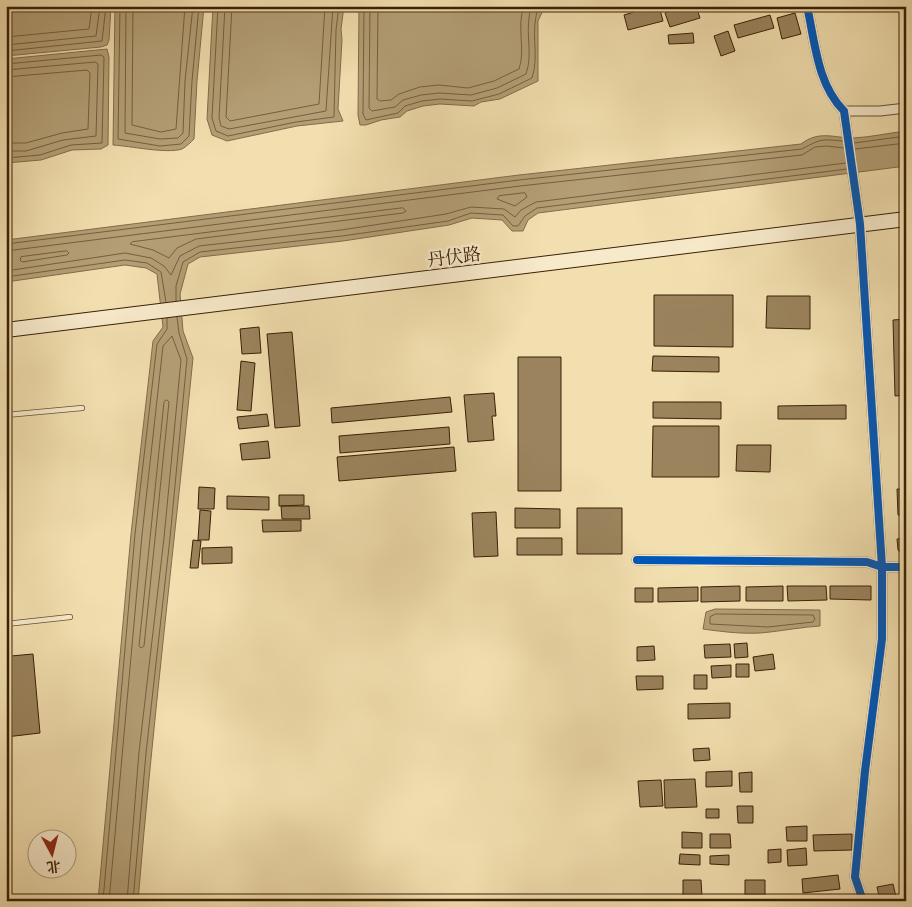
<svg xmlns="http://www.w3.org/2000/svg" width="912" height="907" font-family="Alegreya,'Noto Serif SC',serif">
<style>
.water{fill:#b39e75;stroke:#836c48}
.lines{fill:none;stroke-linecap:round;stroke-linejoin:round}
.shore{stroke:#765f3d;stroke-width:1}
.building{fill:#9a835d;stroke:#3a2005}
.lane-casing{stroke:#685030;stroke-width:6}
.street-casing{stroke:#685030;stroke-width:11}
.secondary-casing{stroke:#3a2005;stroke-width:16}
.lane{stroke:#f7eacb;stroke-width:4.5}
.street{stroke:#f7eacb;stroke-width:9}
.secondary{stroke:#f7eacb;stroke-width:14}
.cycleway-casing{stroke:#f7eacb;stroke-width:11}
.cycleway{stroke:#0057b8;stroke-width:8}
.labels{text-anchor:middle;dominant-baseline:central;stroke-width:5;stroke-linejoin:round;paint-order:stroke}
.street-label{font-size:18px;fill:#3a2005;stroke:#f7eacb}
</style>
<rect width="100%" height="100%" fill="#f2dfaf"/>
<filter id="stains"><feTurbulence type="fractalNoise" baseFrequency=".004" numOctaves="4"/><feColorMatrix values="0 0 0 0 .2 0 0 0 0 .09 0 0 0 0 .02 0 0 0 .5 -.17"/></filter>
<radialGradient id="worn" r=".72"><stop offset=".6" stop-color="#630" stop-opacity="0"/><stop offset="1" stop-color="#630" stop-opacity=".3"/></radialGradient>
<!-- water -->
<path class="water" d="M 6,6 L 111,6 L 109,40 L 107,45 L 101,47 L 6,56 Z
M 115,6 L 204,6 L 197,81 L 194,139 C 191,142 186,147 182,149 C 167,154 130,146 113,145 Z
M 213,6 L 344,6 L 341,29 L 342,40 L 338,109 L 343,121 L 297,126 L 227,141 L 212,135 L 207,119 Z
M 359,6 L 545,6 L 538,21 L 538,81 L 500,99 L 481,102 L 474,106 L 440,104 L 423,106 L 407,111 L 400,117 L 381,120 L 366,125 L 360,125 L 358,115 Z
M 107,49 L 109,57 L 108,145 L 101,149 L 72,150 L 41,160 L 6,163 L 6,59 Z
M 906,131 L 906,166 L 538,213 L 528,220 L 523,231 L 512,231 L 502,220 L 472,218 L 449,225 L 343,241 L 200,257 L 188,264 L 180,294 L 183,331 L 193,358 C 175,539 153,719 138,901 L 98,901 L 131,534 L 153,341 L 163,327 L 157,274 L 146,268 L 125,265 L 6,282 L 6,240 L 519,175 L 801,144 C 819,130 834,138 854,138 C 871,137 889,133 906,131 Z
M 715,609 L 820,610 L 820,626 C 803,627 787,630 770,632 C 749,635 724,632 703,629 L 706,612 Z"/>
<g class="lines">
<!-- shore -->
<path class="shore" d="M 120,6 L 118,139 L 160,146 L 181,144 L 189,136 L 192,81 L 199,6
M 126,6 L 125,133 L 160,139 L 178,138 L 183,133 L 185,81 L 193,6
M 133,6 L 132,125 L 161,132 L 176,129 L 185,6
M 218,6 L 212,118 L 216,131 L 228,136 L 296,122 L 334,117 L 336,30 L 339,6
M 225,6 L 219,118 L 221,126 L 229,129 L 326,111 L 333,6
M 232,6 L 226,117 L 230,121 L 319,104 L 325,6
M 364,6 L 363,114 L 366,120 L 398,113 L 405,106 L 422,101 L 440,99 L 472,101 L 499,94 L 532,78 C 540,55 529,30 539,6
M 370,6 L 369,108 L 372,111 L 395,107 L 403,100 L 421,95 L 439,93 L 471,95 L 497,88 L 526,74 C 534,52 523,28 532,6
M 378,6 L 377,99 L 380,101 L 391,100 L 399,94 L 420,87 L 439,85 L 468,88 L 494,81 L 519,69 C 526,49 516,27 524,6
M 6,37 L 89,29 L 92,6
M 6,45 L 96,36 L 100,6
M 6,51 L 102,41 L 106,6
M 6,64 L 101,55 L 104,57 L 102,143 L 71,145 L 40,155 L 6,158
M 6,70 L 95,62 L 98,64 L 96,136 L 63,140 L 26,151 L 6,151
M 6,77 L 87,70 L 90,73 L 88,129 L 62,133 L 26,143 L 6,143
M 854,143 L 906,136
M 855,149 L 906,143
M 525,193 L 527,197 L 515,206 L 497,199 L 499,196 Z
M 403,208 L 406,211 L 403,213 L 196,239 L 177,248 L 169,258 L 153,250 L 130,244 L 132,242 Z
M 6,244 L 519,180 L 802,149 C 821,139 820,139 843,141
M 6,251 L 520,186 L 802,155 L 815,147 L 827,146 L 844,148
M 67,251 L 69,253 L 67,255 L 22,262 L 20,260 L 21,257 Z
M 6,271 L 125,253 L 151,258 L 164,266 L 171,275 L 180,256 L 199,246 L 341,230 L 446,214 L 471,207 L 504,209 L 515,217 L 521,210 L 536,202 L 846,163
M 6,277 L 125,260 L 147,263 L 161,272 L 166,302
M 176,301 L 176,286 L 183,262 L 200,252 L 342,236 L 448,221 L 471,213 L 503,215 L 513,226 L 518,226 L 525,216 L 537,208 L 847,169
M 167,400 L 169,402 L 144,646 L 141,648 L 139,646 L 164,402 Z
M 716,614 L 813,615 L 815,619 L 813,622 L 768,627 L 710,624 L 710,617 Z
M 103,901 L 135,534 L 157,344 L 167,329 L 167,318
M 109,901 L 142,535 L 163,346 L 172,336 L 181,360 L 164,538 L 139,752 L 127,901
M 133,901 L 146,753 L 170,538 L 187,359 L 179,333 L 177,317"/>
</g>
<!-- building -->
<path class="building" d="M 653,6 L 659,6 L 663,21 L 628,30 L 624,15 Z
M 686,6 L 696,6 L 700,18 L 670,27 L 665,13 Z
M 795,13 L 801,34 L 782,39 L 777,18 Z
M 770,15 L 774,28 L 738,38 L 734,25 Z
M 728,31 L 735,51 L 721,56 L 714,36 Z
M 693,33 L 694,43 L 669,44 L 668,35 Z
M 654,295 L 733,295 L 733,347 L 654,346 Z
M 767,296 L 810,296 L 810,329 L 766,328 Z
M 906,319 L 906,395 L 895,396 L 893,320 Z
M 259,327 L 261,353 L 242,354 L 240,329 Z
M 292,332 L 300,426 L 275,428 L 267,334 Z
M 653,356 L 719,357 L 719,372 L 652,371 Z
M 518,357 L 561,357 L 561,491 L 518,491 Z
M 241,361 L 255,363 L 251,411 L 237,410 Z
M 494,393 L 496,416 L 492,416 L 494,440 L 468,442 L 464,395 Z
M 450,397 L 452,412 L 332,423 L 331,408 Z
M 653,402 L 721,402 L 721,419 L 653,418 Z
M 846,405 L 846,419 L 778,419 L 778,406 Z
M 267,414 L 269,426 L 239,429 L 237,417 Z
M 653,426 L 719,426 L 719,477 L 652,477 Z
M 449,427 L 450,444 L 340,453 L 339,436 Z
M 268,441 L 270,458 L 242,460 L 240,444 Z
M 737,445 L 771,445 L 770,472 L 736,471 Z
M 454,447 L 456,471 L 339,481 L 337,457 Z
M 199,487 L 215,488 L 214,509 L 198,509 Z
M 897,489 L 906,489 L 906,515 L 898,515 Z
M 279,495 L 304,495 L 304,505 L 279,506 Z
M 227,496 L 269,497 L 269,510 L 227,509 Z
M 281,506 L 309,506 L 310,519 L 282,519 Z
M 515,508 L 560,509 L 560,528 L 515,528 Z
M 577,508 L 622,508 L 622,554 L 577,554 Z
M 200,510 L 211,511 L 209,540 L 198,540 Z
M 496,512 L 498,556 L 474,557 L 472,513 Z
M 262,520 L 301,520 L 301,531 L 263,532 Z
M 517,538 L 562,538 L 562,555 L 517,555 Z
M 906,538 L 906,557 L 904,557 L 898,550 L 897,539 Z
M 193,540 L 201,541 L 198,568 L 190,568 Z
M 232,547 L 232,563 L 202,564 L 202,548 Z
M 740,586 L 740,601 L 701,602 L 701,587 Z
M 783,586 L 783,601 L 746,601 L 746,587 Z
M 787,586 L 826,586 L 827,600 L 788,601 Z
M 830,586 L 871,586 L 871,600 L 830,599 Z
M 698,587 L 698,601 L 658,602 L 658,588 Z
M 635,588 L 653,588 L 653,602 L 635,602 Z
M 9,638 L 11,656 L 33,654 L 40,733 L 6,737 L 6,639 Z
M 747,643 L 748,657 L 735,658 L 734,644 Z
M 730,644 L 731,657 L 705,658 L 704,645 Z
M 654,646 L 655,660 L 637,661 L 637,647 Z
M 773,654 L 775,669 L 755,671 L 753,657 Z
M 736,664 L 749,664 L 749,677 L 736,677 Z
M 731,665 L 731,677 L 712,678 L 711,666 Z
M 694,675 L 707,675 L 707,689 L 694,689 Z
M 636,676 L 663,676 L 663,689 L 637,690 Z
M 730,703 L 730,718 L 688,719 L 688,704 Z
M 709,748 L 710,760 L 694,761 L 693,749 Z
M 732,771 L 732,786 L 706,787 L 706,772 Z
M 752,772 L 752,792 L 740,792 L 739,773 Z
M 695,779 L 697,807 L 665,808 L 664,780 Z
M 661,780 L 663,806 L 640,807 L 638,781 Z
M 737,806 L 753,806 L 753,823 L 738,823 Z
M 706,809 L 719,809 L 719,818 L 706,818 Z
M 807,826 L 807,841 L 787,841 L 786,827 Z
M 682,832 L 702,833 L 702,848 L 682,848 Z
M 710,834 L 730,834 L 731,848 L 710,848 Z
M 852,834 L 852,850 L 814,851 L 813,835 Z
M 806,848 L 807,865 L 788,866 L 787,850 Z
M 781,849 L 781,862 L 768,863 L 768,850 Z
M 680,854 L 700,855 L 700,865 L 679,864 Z
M 729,855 L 729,865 L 710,864 L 710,856 Z
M 838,875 L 840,889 L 803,893 L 802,879 Z
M 683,880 L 701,880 L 702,898 L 683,898 Z
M 745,880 L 765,880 L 765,895 L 745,895 Z
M 893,884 L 897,901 L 880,901 L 877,887 Z"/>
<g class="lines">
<defs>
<path id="lane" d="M 6,415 L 82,408
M 6,624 L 70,617"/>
<path id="street" d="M 807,6 C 815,42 817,84 844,111 L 860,224 L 882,567 L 882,639 L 865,771 L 855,877 L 863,901
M 844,111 L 880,111 L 906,108
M 637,560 L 867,562 L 882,567 L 906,567"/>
<path id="secondary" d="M 6,330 L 906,219"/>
</defs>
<!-- lane casing -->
<use href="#lane" class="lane-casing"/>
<!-- street casing -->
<use href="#street" class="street-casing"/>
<!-- secondary casing -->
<use href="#secondary" class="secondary-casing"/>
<!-- lane -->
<use href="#lane" class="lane"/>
<!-- street -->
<use href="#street" class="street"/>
<!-- secondary -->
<use href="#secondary" class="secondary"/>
<defs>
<path id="cycleway" d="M 807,6 C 815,42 817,84 844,111 L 860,224 L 882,567 L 882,639 L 865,771 L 855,877 L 863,901
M 637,560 L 867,562 L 882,567 L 906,567"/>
</defs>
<!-- cycleway casing -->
<use href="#cycleway" class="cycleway-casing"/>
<!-- cycleway -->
<use href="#cycleway" class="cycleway"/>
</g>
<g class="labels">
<!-- street labels -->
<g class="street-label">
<text transform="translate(454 257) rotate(-7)">丹伏路</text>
</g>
</g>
<!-- margin -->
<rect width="912" height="907" fill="none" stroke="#f2dfaf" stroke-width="25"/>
<rect x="8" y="8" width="897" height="892" fill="none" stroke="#3a2005" stroke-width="2.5"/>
<rect x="12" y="12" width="887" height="882" fill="none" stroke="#3a2005"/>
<!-- north arrow -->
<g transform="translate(52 854) rotate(173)"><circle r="24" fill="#f7eacb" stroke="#ab997c"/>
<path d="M0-4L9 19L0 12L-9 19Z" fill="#8f2418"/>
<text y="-8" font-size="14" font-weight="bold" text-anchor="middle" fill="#3a2005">北</text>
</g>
<rect width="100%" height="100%" filter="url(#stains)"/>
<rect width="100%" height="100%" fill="url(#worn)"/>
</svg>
